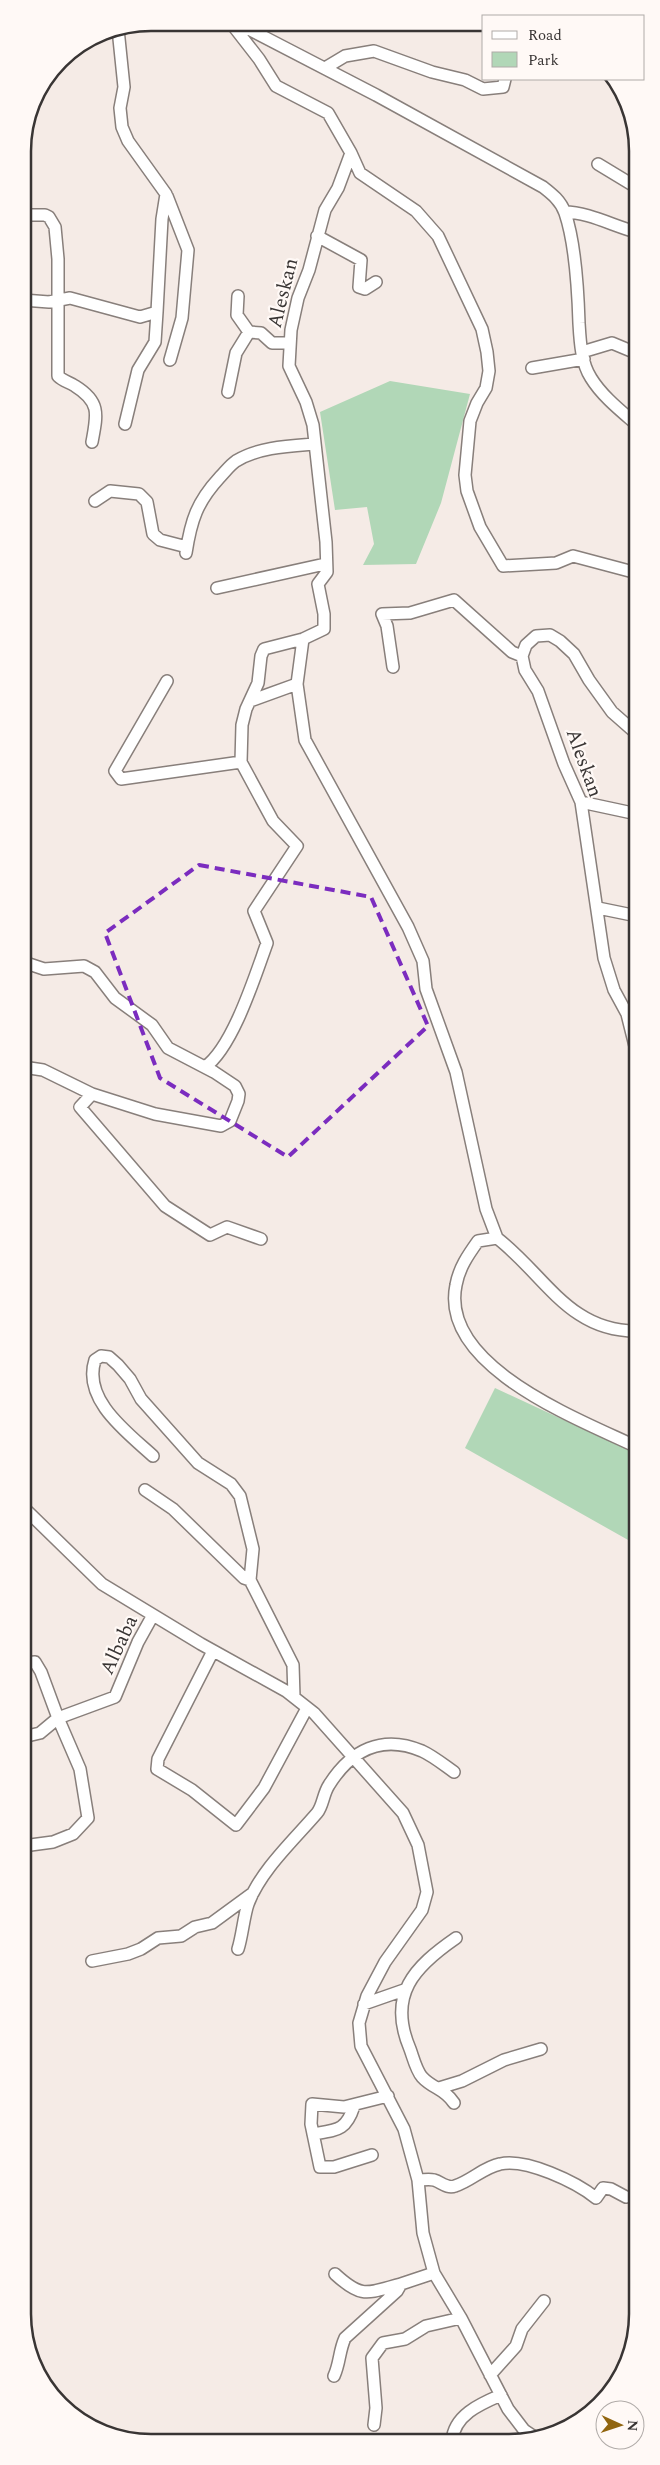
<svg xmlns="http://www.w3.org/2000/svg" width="660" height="2465" font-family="Spectral,serif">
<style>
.green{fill:#b1d7b7}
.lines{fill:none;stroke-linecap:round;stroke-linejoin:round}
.minor-casing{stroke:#887f7b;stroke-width:14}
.minor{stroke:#fff;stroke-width:11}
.marked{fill:none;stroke:#7b2cbf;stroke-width:4;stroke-dasharray:10 6;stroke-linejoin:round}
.labels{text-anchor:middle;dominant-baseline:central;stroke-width:4.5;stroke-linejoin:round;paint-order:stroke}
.street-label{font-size:20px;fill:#393534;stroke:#fff9f6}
.rim{fill:none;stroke:#393534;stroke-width:2.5}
</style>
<rect width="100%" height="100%" fill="#f5ebe6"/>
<!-- green -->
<path class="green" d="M 390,381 L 470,394 L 441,503 L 416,564 L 363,565 L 374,544 L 367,507 L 335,510 L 320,412 Z
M 495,1388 L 637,1454 L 637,1545 L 465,1448 Z"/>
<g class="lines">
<defs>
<path id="minor" d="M 237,23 L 376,95 L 543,187 C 552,194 561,201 565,213 C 575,242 578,291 579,323 C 580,340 581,363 591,378 C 602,396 621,411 636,424
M 325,68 L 345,56 L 374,51 L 432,72 L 465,80 L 483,89 L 503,87 L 505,79
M 623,96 L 626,98
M 351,153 L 360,173 L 416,211 L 438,236 L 482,329 L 487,352 L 489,371 L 486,388 L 477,403 L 470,421 L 465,475 L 467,491 L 480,527 L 503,566 L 556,563 L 573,556 L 637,573
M 598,164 L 636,187
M 167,196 L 188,250 L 182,318 L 170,360
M 565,212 C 587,212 614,226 636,232
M 23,215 L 45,215 L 49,217 L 55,227 L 58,259 L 58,376 C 63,381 69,382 75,386 C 101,402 97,415 92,442
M 317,236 L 361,260 L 359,287 L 365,289 L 376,282
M 238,296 L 237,315 L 249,332 L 261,333 L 272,343 L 290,343
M 23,300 L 49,302 L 70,298 L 140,317 L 157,312 L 162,219 L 166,194 L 128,141 L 122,127 L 120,108 L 124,87 L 118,29
M 582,352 L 612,343 L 636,353
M 532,368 L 584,359
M 228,392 L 236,353 L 249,332
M 125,424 L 138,370 L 155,342 L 157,312
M 95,501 L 110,491 L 139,494 L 147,502 L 153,534 L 160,540 L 187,547
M 186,553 C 191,520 197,502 220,477 C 225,472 230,465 236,461 C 259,447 289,446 315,444
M 217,588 L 325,564
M 303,639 L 297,684 L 305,740 L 408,927 L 423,961 L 426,989 L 456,1072 L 486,1209 L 497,1238
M 393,667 L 387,626 L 382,614 L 410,613 L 454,600 L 512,652 L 522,656
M 167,681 L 115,771 L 121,779 L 241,762
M 250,701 L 297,684
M 637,734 L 612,712 L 589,680 L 574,654 L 560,641 L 550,635 L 536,636 L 526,645 L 522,656 L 525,670 L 538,691 L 564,764 L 581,802 L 604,958 L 614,990 L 627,1014 L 637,1054
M 581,802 L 637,814
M 598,908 L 637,916
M 23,962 L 44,969 L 84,966 L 95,972 L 115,998 L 152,1025 L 168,1048 L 214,1072 L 235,1086 L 239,1094 L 238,1101 L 230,1121 L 221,1126 L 155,1114 L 92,1094 L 80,1107 L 165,1206 L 210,1235 L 227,1227 L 261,1239
M 23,1067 L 43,1070 L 92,1094
M 205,1067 C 233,1047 255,976 267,943 L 254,911 L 297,846 L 273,821 L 241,762 L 242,725 L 246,709 L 258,683 L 261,656 L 264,649 L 303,639 L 324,629 L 324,614 L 318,584 L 327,572 L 326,542 L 313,425 L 306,402 L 289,366 L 291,330 L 298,298 L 309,270 L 325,210 L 338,188 L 351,153 L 328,113 L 276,86 L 259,59 L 231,23
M 637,1331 C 569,1332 545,1275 497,1238 L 478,1241 C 468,1255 459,1268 456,1285 C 439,1367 581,1420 637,1447
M 153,1456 C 128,1433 82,1400 95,1360 L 101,1356 L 109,1357 L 118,1365 L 130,1379 L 141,1399 L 198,1463 L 231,1484 L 240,1496 L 253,1549 L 250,1580 L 293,1665 L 294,1697
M 145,1490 L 173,1509 L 244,1578 L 250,1580
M 23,1507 L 102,1584 L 201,1644 L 286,1691 L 314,1713 L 403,1813 L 418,1845 L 427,1892 L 422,1910 L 385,1962 L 367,1996 L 359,2023 L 361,2046 L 404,2129 L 418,2180 L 423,2233 L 434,2273 L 461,2318 L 508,2409 L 524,2430 L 536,2438
M 213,1651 L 158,1759 L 157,1769 L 192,1790 L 236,1825 L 264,1788 L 307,1708
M 23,1663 L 35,1662 L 41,1672 L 58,1718 L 115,1697 L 138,1642 L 153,1615
M 23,1737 L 40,1733 L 58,1718 L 80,1769 L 88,1818 L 73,1834 L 53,1842 L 23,1846
M 238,1949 C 242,1937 244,1915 248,1904 C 261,1870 293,1841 317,1813 C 323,1806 323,1794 329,1785 C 351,1750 382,1734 422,1751 C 433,1756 444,1765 454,1772
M 92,1961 L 128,1954 L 141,1949 L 158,1938 L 181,1936 L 195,1927 L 212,1923 L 253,1893
M 364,2004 L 404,1990
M 439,2088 L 462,2081 L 504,2060 L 541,2049
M 454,2103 C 444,2088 433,2089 422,2077 C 416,2070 413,2057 410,2049 C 387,1995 414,1967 456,1938
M 313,2134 C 337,2130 346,2131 354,2106
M 372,2155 L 334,2167 L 320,2167 L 311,2124 L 312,2104 L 344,2107 L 388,2096
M 418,2180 C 423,2180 429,2179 434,2180 C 441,2182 447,2189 455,2186 C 471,2181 484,2167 500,2164 C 526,2158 576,2182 596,2198 L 603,2188 L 611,2189 L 626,2197
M 335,2274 C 362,2299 367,2293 401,2284
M 490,2375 L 516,2346 L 522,2329 L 544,2301
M 334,2376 C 340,2363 339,2351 345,2338 L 397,2291 L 401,2284 L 434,2273
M 374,2425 L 376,2408 L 372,2358 L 383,2343 L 405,2339 L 426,2326 L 461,2318
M 452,2441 C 454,2415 480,2404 501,2395"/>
</defs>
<!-- minor casing -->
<use href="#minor" class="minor-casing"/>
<!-- minor -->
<use href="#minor" class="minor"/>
</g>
<!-- marked area -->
<path class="marked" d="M 199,865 L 371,897 L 428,1026 L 288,1157 L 160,1078 L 105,933 Z"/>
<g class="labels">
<!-- street labels -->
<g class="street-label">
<text transform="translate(283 293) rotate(-76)">Aleskan</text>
<text transform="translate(584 763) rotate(70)">Aleskan</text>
<text transform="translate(119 1645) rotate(-65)">Albaba</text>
</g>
</g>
<!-- crop -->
<path d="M0 0H660V2465H0ZM151 31H509A120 120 0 0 1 629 151V2314A120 120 0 0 1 509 2434H151A120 120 0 0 1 31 2314V151A120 120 0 0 1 151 31Z" fill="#fff9f6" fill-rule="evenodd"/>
<path class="rim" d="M151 31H509A120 120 0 0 1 629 151V2314A120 120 0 0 1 509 2434H151A120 120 0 0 1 31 2314V151A120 120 0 0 1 151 31Z"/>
<!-- legend -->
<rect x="482" y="15" width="162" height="65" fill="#fff9f6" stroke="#b0aba8"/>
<rect x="492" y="31" width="25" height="8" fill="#ffffff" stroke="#b0aba8"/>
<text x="528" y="40" font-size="15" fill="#393534">Road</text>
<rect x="492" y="52" width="25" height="15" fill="#b1d7b7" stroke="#b0aba8"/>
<text x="528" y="65" font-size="15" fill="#393534">Park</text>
<!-- north arrow -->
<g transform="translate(620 2425) rotate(93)"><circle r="24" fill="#fff9f6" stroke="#b0aba8"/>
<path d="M0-4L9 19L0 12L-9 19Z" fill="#91650f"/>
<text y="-8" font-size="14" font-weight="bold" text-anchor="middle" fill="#393534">N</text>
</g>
</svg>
